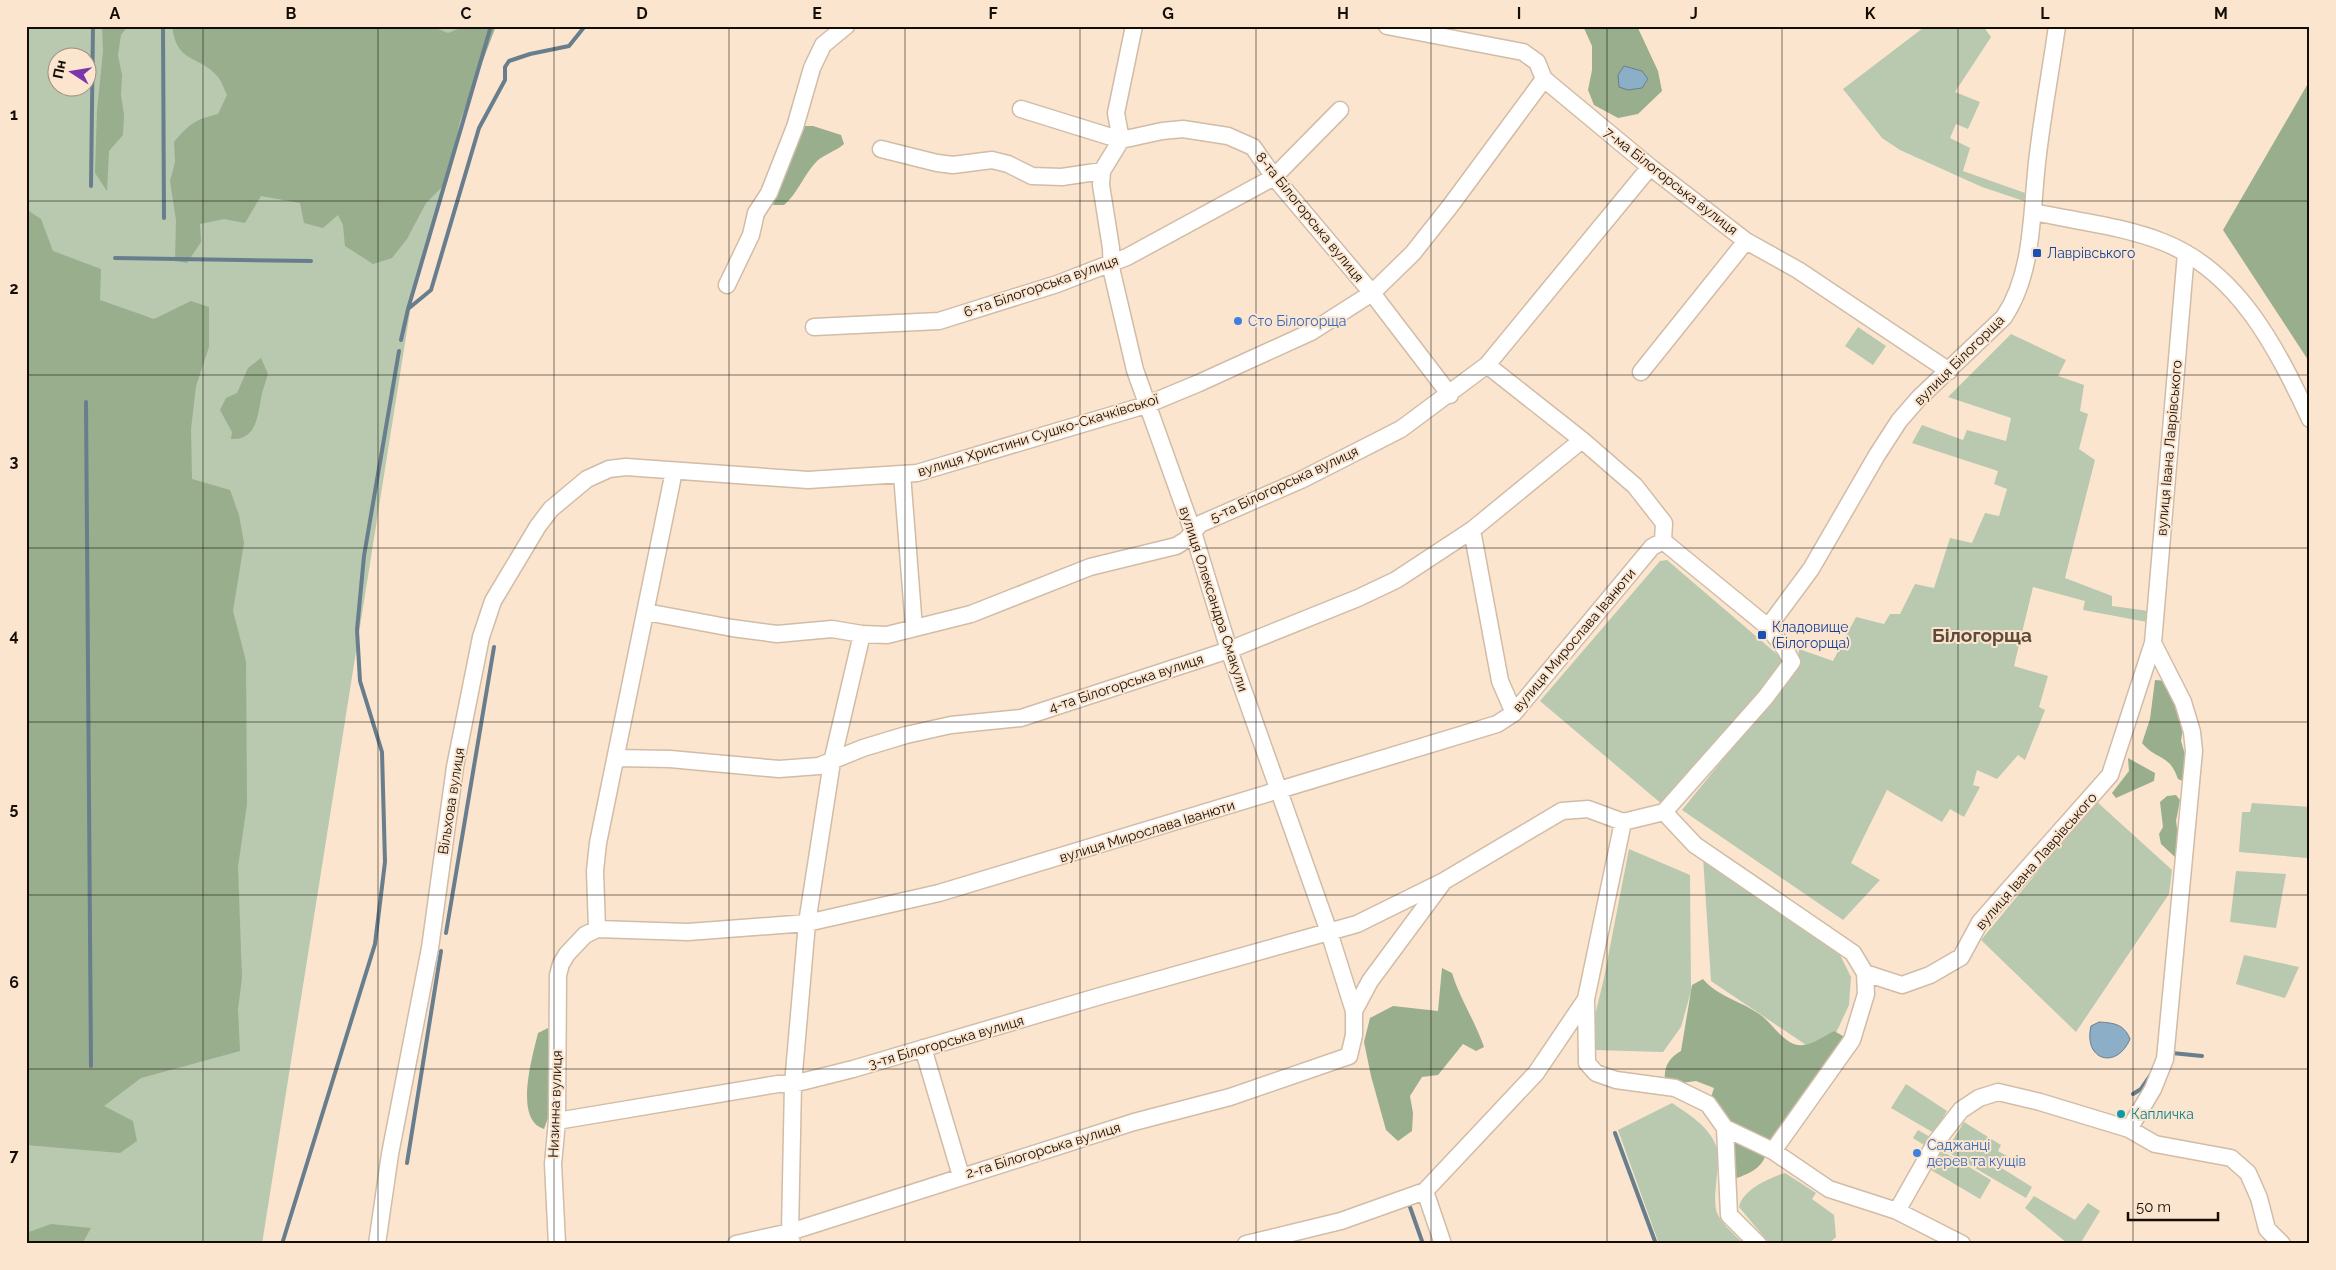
<svg xmlns="http://www.w3.org/2000/svg" width="2336" height="1270" font-family="Raleway,sans-serif">
<style>
.green{fill:#b8c9af;fill-rule:evenodd}
.forest{fill:#98ae8d}
.water{fill:#8caec7;stroke:#687e8d}
.lines{fill:none;stroke-linecap:round;stroke-linejoin:round}
.stream{stroke:#687e8d;stroke-width:4}
.minor-casing{stroke:#d1bca7;stroke-width:19}
.minor{stroke:#fff;stroke-width:16}
.grid{fill:none;stroke:#140d06;stroke-width:1;stroke-opacity:0.55}
.transit-dot{fill:#1a4fb4;stroke:#fbe5cf;stroke-width:2}
.shop-dot{fill:#3f7fe0;stroke:#fbe5cf;stroke-width:2}
.culture-dot{fill:#0f9aa8;stroke:#fbe5cf;stroke-width:2}
.labels{text-anchor:middle;dominant-baseline:central;stroke-width:4;stroke-linejoin:round;paint-order:stroke}
.street-label{font-size:14px;fill:#140d06;stroke:#fbe5cf}
.transit-label{font-size:14px;fill:#164399;stroke:#fbe5cf;text-anchor:start}
.shop-label{font-size:14px;fill:#366cbe;stroke:#fbe5cf;text-anchor:start}
.culture-label{font-size:14px;fill:#0d838f;stroke:#fbe5cf;text-anchor:start}
.district-label{font-size:19px;font-weight:bold;fill:#5e4c39;stroke:#fbe5cf}
.neatline{fill:none;stroke:#140d06;stroke-width:2}
.grid-label{font-size:16px;text-anchor:middle;font-weight:bold;fill:#140d06}
</style>
<rect width="100%" height="100%" fill="#fbe5cf"/>
<!-- green -->
<path class="green" d="M 26,26 L 489,26 L 415,280 L 262,1244 L 26,1244 ZM 58,58 L 88,58 L 88,88 L 58,88 Z
M 1922,26 L 1983,26 L 1991,37 L 1955,92 L 1980,102 L 1968,129 L 1956,124 L 1950,138 L 1970,148 L 1963,171 L 2028,194 L 2027,202 L 1982,187 L 1900,150 L 1882,138 L 1843,89 L 1923,28 Z
M 1858,327 L 1886,346 L 1873,365 L 1845,346 Z
M 2011,334 L 2066,360 L 2058,376 L 2084,385 L 2080,411 L 2088,414 L 2079,449 L 2095,460 L 2065,578 L 2112,596 L 2112,606 L 2149,611 L 2147,622 L 2083,610 L 2085,601 L 2033,587 L 2014,666 L 2048,676 L 2039,707 L 2045,710 L 2025,760 L 2018,755 L 1997,779 L 1977,770 L 1973,785 L 1980,787 L 1964,817 L 1950,809 L 1942,822 L 1887,790 L 1851,863 L 1880,880 L 1843,920 L 1682,810 L 1797,668 L 1799,649 L 1833,661 L 1856,617 L 1884,624 L 1890,614 L 1900,614 L 1915,584 L 1934,588 L 1950,538 L 1972,543 L 1985,513 L 1999,516 L 2007,489 L 1994,484 L 1998,471 L 1912,443 L 1922,425 L 1963,440 L 1967,430 L 2006,441 L 2011,418 L 1948,397 Z
M 1667,560 L 1786,662 L 1663,805 L 1540,701 L 1660,561 Z
M 2096,801 L 2172,870 L 2169,894 L 2076,1032 L 1981,940 Z
M 2252,803 L 2310,807 L 2307,858 L 2239,852 L 2242,812 L 2250,812 Z
M 1629,849 L 1690,875 L 1691,991 L 1681,1027 L 1663,1052 L 1594,1050 L 1590,1036 L 1604,978 Z
M 1703,857 L 1840,955 L 1851,977 L 1849,1005 L 1836,1033 L 1815,1051 L 1711,981 Z
M 2236,871 L 2286,874 L 2276,928 L 2230,922 Z
M 2244,955 L 2299,967 L 2285,998 L 2236,984 Z
M 1906,1084 L 1947,1111 L 1934,1133 L 1891,1108 Z
M 1672,1103 C 1688,1114 1709,1126 1716,1146 C 1722,1166 1710,1200 1718,1215 C 1724,1226 1735,1235 1744,1244 L 1659,1244 L 1618,1130 Z
M 1964,1122 L 2001,1145 L 1998,1151 L 2007,1156 L 2000,1167 L 2032,1187 L 2026,1198 L 1946,1151 Z
M 1918,1130 L 1932,1138 L 1927,1147 L 1913,1138 Z
M 1942,1151 L 1991,1180 L 1980,1199 L 1931,1170 Z
M 1785,1173 L 1816,1193 L 1812,1199 L 1834,1215 L 1836,1237 L 1828,1244 L 1770,1244 L 1739,1207 C 1743,1189 1769,1178 1785,1173 Z
M 2034,1196 L 2075,1220 L 2088,1203 L 2100,1211 L 2080,1244 L 2068,1244 L 2025,1208 Z"/>
<!-- forest -->
<path class="forest" d="M 102,26 L 128,26 L 121,35 L 118,55 L 122,75 L 121,95 L 124,115 L 123,135 L 109,151 L 107,191 L 95,173 L 97,111 L 103,51 Z
M 172,26 L 431,26 L 448,33 L 465,26 L 496,26 L 460,121 L 447,182 L 426,203 L 407,239 L 392,258 L 373,264 L 345,246 L 343,225 L 338,215 L 323,228 L 304,223 L 300,203 L 261,196 L 245,223 L 224,219 L 200,224 L 201,242 L 187,263 L 175,261 L 176,220 L 170,181 L 175,162 L 174,142 C 189,124 196,119 218,114 L 227,95 C 224,89 222,82 218,77 C 199,54 177,65 172,26 Z
M 1583,26 L 1637,26 L 1658,71 L 1662,91 L 1638,114 L 1618,118 L 1594,105 L 1588,90 L 1592,70 L 1592,46 Z
M 2310,80 L 2310,363 L 2223,230 Z
M 802,126 L 813,126 L 841,135 L 844,144 C 836,151 825,154 817,161 C 804,174 798,193 784,205 L 774,205 L 767,198 Z
M 26,209 L 41,219 L 53,251 L 101,269 L 100,300 L 154,319 L 191,301 L 209,307 L 209,347 L 196,386 L 191,429 L 192,479 L 230,490 L 239,515 L 244,543 L 233,611 L 246,661 L 247,804 L 238,867 L 242,978 L 238,1009 L 240,1051 L 141,1078 L 104,1106 L 133,1121 L 137,1141 L 120,1153 L 26,1145 Z
M 261,358 L 268,374 C 266,380 264,387 262,393 C 258,412 258,441 231,439 L 232,432 L 220,410 L 226,398 L 237,393 L 248,368 Z
M 2155,680 L 2167,681 L 2184,722 L 2181,741 L 2187,761 L 2185,782 L 2178,779 C 2169,753 2157,761 2142,743 L 2150,719 Z
M 2128,758 L 2155,773 L 2154,781 L 2116,798 L 2112,793 L 2129,771 Z
M 2176,795 L 2180,800 L 2176,821 L 2179,844 L 2176,858 L 2161,844 L 2159,834 L 2163,827 L 2160,802 L 2167,796 Z
M 1442,968 L 1452,973 C 1460,999 1475,1021 1484,1047 L 1476,1051 L 1463,1044 L 1438,1075 L 1422,1077 L 1410,1096 L 1413,1113 L 1412,1131 L 1398,1141 L 1386,1130 L 1371,1076 L 1364,1042 L 1370,1018 L 1393,1006 L 1438,1011 Z
M 1703,979 C 1718,997 1744,1002 1762,1016 C 1773,1025 1784,1043 1798,1045 C 1810,1047 1824,1036 1834,1031 L 1843,1036 L 1841,1048 L 1768,1144 C 1766,1166 1754,1172 1734,1179 L 1711,1097 L 1714,1088 L 1696,1081 L 1666,1085 C 1662,1070 1668,1058 1681,1051 L 1692,985 Z
M 548,1028 L 548,1118 L 544,1129 C 513,1120 533,1055 538,1033 Z
M 51,1224 L 91,1228 L 82,1244 L 26,1244 L 26,1233 Z"/>
<!-- water -->
<path class="water" d="M 1624,66 L 1642,71 L 1648,79 L 1642,88 L 1628,90 L 1619,87 L 1618,75 Z
M 2099,1022 C 2114,1023 2124,1024 2130,1039 C 2117,1070 2083,1061 2091,1026 Z"/>
<g class="lines">
<!-- stream -->
<path class="stream" d="M 163,26 L 164,218
M 91,186 L 93,26
M 115,258 L 311,261
M 408,309 L 491,26
M 401,340 L 408,309 L 431,290 L 479,128 L 505,80 L 505,67 L 509,61 L 530,54 L 569,46 L 585,26
M 86,402 L 91,1066
M 446,933 L 494,647
M 2172,1053 L 2202,1056
M 2133,1094 L 2141,1089 L 2150,1076
M 1615,1133 L 1656,1244
M 407,1163 L 441,951
M 1410,1207 L 1423,1244
M 282,1244 L 375,944 L 385,862 L 382,752 L 360,681 L 357,630 L 364,556 L 399,351"/>
<defs>
<path id="minor" d="M 1387,26 L 1523,52 L 1537,62 L 1544,79 L 1650,167 L 1746,241 L 1798,270 L 1949,371
M 1021,109 L 1121,140 L 1162,131 L 1183,129 L 1228,136 L 1253,147 L 1274,177 L 1372,293 L 1450,395
M 1121,140 L 1116,113 L 1134,26
M 881,149 L 937,163 L 953,165 L 992,160 L 1008,164 L 1032,176 L 1062,177 L 1102,171
M 2034,212 C 2076,221 2122,226 2163,242 C 2239,272 2277,349 2310,419
M 727,285 L 751,235 L 756,213 L 769,193 L 795,127 L 812,68 L 823,45 L 846,26
M 814,327 L 939,321 L 1057,284 L 1127,257 L 1274,177 L 1340,110
M 1641,372 L 1746,241
M 902,474 L 914,628
M 1472,530 L 1500,681 L 1514,713
M 646,612 L 732,628 L 777,634 L 832,629 L 862,634 L 887,635 L 971,614 L 1090,567 L 1176,546 L 1186,540 L 1200,524 L 1301,480 L 1401,429 L 1487,365 L 1650,167
M 1768,627 L 1811,569 L 1877,455 L 1899,421 L 1919,398 L 2004,317 C 2035,271 2031,207 2038,154 C 2043,112 2051,69 2057,26
M 617,758 L 670,759 L 779,769 L 819,766 L 863,748 L 906,735 L 951,725 L 1021,718 L 1229,650 L 1358,598 L 1396,580 L 1472,530 L 1582,440
M 1664,812 L 1695,845 L 1853,953 L 1865,973 L 1866,994 L 1852,1040 L 1773,1151
M 597,929 L 595,871 L 598,843 L 674,471
M 1865,973 L 1902,985 L 1930,975 L 1961,957 L 1980,922 L 2110,775 L 2153,643
M 1586,999 L 1587,1063 L 1596,1073 L 1616,1080 L 1675,1088 L 1708,1104 L 1725,1128 L 1773,1151 L 1829,1189 L 1897,1211 L 1936,1142 L 1961,1110 L 1979,1098 L 1998,1092 L 2040,1102 L 2129,1129 L 2155,1144 L 2231,1158 L 2248,1173 L 2259,1198 L 2267,1229 L 2282,1244
M 1354,1011 L 1370,981 L 1444,881 L 1562,811 L 1588,809 L 1623,822
M 923,1048 L 961,1176
M 557,1121 L 778,1084 L 793,1084 L 853,1069 L 1097,997 L 1357,924 L 1444,881
M 1725,1128 L 1729,1215 L 1758,1244
M 2129,1129 L 2153,1089 L 2165,1059 L 2194,751 L 2192,732 L 2183,702 L 2153,643 L 2186,253
M 1425,1191 L 1443,1244
M 1897,1211 L 1962,1244
M 377,1244 L 390,1154 L 430,948 L 455,767 L 481,637 L 493,601 L 538,526 L 551,509 L 587,479 L 609,469 L 626,467 L 808,480 L 917,473 L 1146,405 L 1199,383 L 1311,332 L 1372,293 L 1413,253 L 1451,205 L 1544,79
M 557,1244 L 553,1164 L 557,1121 L 558,975 L 561,964 L 567,954 L 585,935 L 597,929 L 688,932 L 807,923 L 939,893 L 1497,724 L 1514,713 L 1652,547 L 1663,541
M 736,1244 L 790,1232 L 1134,1122 L 1230,1097 L 1349,1056 L 1354,1035 L 1354,1011 L 1329,932 L 1229,650 L 1193,532 L 1135,370 L 1112,272 L 1111,248 L 1101,185 L 1102,171 L 1121,140
M 792,1244 L 790,1232 L 793,1084 L 807,923 L 832,762 L 862,634
M 1246,1244 L 1341,1221 L 1425,1191 L 1536,1073 L 1586,999 L 1623,822 L 1664,812 L 1765,698 L 1792,662 L 1785,649 L 1768,627 L 1663,541 L 1664,523 L 1635,486 L 1582,440 L 1487,365"/>
</defs>
<!-- minor casing -->
<use href="#minor" class="minor-casing"/>
<!-- minor -->
<use href="#minor" class="minor"/>
</g>
<!-- grid -->
<path class="grid" d="M 203,26 L 203,1244M 378,26 L 378,1244M 554,26 L 554,1244M 729,26 L 729,1244M 905,26 L 905,1244M 1080,26 L 1080,1244M 1256,26 L 1256,1244M 1431,26 L 1431,1244M 1607,26 L 1607,1244M 1782,26 L 1782,1244M 1958,26 L 1958,1244M 2133,26 L 2133,1244M 26,201 L 2310,201M 26,375 L 2310,375M 26,548 L 2310,548M 26,722 L 2310,722M 26,895 L 2310,895M 26,1069 L 2310,1069"/>
<!-- markers -->
<g class="transit-dot">
<rect x="2032" y="248" width="10" height="10" rx="2.5"/>
<rect x="1757" y="630" width="10" height="10" rx="2.5"/>
</g>
<g class="shop-dot">
<circle cx="1238" cy="321" r="5"/>
<circle cx="1917" cy="1153" r="5"/>
</g>
<circle class="culture-dot" cx="2121" cy="1114" r="5"/>
<g class="labels">
<!-- street labels -->
<g class="street-label">
<text transform="translate(1671 181) rotate(38)">7-ма Білогорська вулиця</text>
<text transform="translate(1310 217) rotate(51)">8-та Білогорська вулиця</text>
<text transform="translate(1041 286) rotate(-19)">6-та Білогорська вулиця</text>
<text transform="translate(1959 360) rotate(-45)">вулиця Білогорща</text>
<text transform="translate(1038 435) rotate(-17)">вулиця Христини Сушко-Скачківської</text>
<text transform="translate(2169 448) rotate(-85)">вулиця Івана Лаврівського</text>
<text transform="translate(1284 484) rotate(-25)">5-та Білогорська вулиця</text>
<text transform="translate(1214 599) rotate(72)">вулиця Олександра Смакули</text>
<text transform="translate(1574 640) rotate(-50)">вулиця Мирослава Іванюти</text>
<text transform="translate(1126 683) rotate(-18)">4-та Білогорська вулиця</text>
<text transform="translate(451 801) rotate(-81)">Вільхова вулиця</text>
<text transform="translate(1147 831) rotate(-17)">вулиця Мирослава Іванюти</text>
<text transform="translate(2036 861) rotate(-49)">вулиця Івана Лаврівського</text>
<text transform="translate(946 1042) rotate(-16)">3-тя Білогорська вулиця</text>
<text transform="translate(555 1104) rotate(-88)">Низинна вулиця</text>
<text transform="translate(1043 1150) rotate(-17)">2-га Білогорська вулиця</text>
</g>
<!-- transit labels -->
<g class="transit-label">
<text x="2047" y="253">Лаврівського</text>
<text x="1772" y="627">Кладовище<tspan x="1772" dy="16">(Білогорща)</tspan></text>
</g>
<!-- shop labels -->
<g class="shop-label">
<text x="1248" y="321">Сто Білогорща</text>
<text x="1927" y="1145">Саджанці<tspan x="1927" dy="16">дерев та кущів</tspan></text>
</g>
<!-- culture labels -->
<g class="culture-label">
<text x="2131" y="1114">Капличка</text>
</g>
<!-- district labels -->
<g class="district-label">
<text x="1982" y="635">Білогорща</text>
</g>
</g>
<!-- border -->
<rect width="2336" height="1270" fill="none" stroke="#fbe5cf" stroke-width="55"/>
<!-- north arrow -->
<g transform="translate(72 72) rotate(282)"><circle r="24" fill="#fbe5cf" stroke="#9f8f7f"/>
<path d="M0-4L9 19L0 12L-9 19Z" fill="#7a36aa"/>
<text y="-8" font-size="14" font-weight="bold" text-anchor="middle" fill="#140d06">Пн</text>
</g>
<!-- scale -->
<path d="M2128 1212v8h90v-8" fill="none" stroke="#140d06" stroke-width="2.5"/>
<text x="2136" y="1212" font-size="15" fill="#140d06" stroke="#fbe5cf" stroke-width="4" paint-order="stroke">50 m</text>
<rect x="28" y="28" width="2280" height="1214" class="neatline"/>
<g class="grid-label">
<text x="115" y="19">A</text>
<text x="291" y="19">B</text>
<text x="466" y="19">C</text>
<text x="642" y="19">D</text>
<text x="817" y="19">E</text>
<text x="993" y="19">F</text>
<text x="1168" y="19">G</text>
<text x="1343" y="19">H</text>
<text x="1519" y="19">I</text>
<text x="1694" y="19">J</text>
<text x="1870" y="19">K</text>
<text x="2045" y="19">L</text>
<text x="2221" y="19">M</text>
<text x="14" y="120">1</text>
<text x="14" y="294">2</text>
<text x="14" y="467">3</text>
<text x="14" y="641">4</text>
<text x="14" y="814">5</text>
<text x="14" y="988">6</text>
<text x="14" y="1161">7</text>
</g>
</svg>
